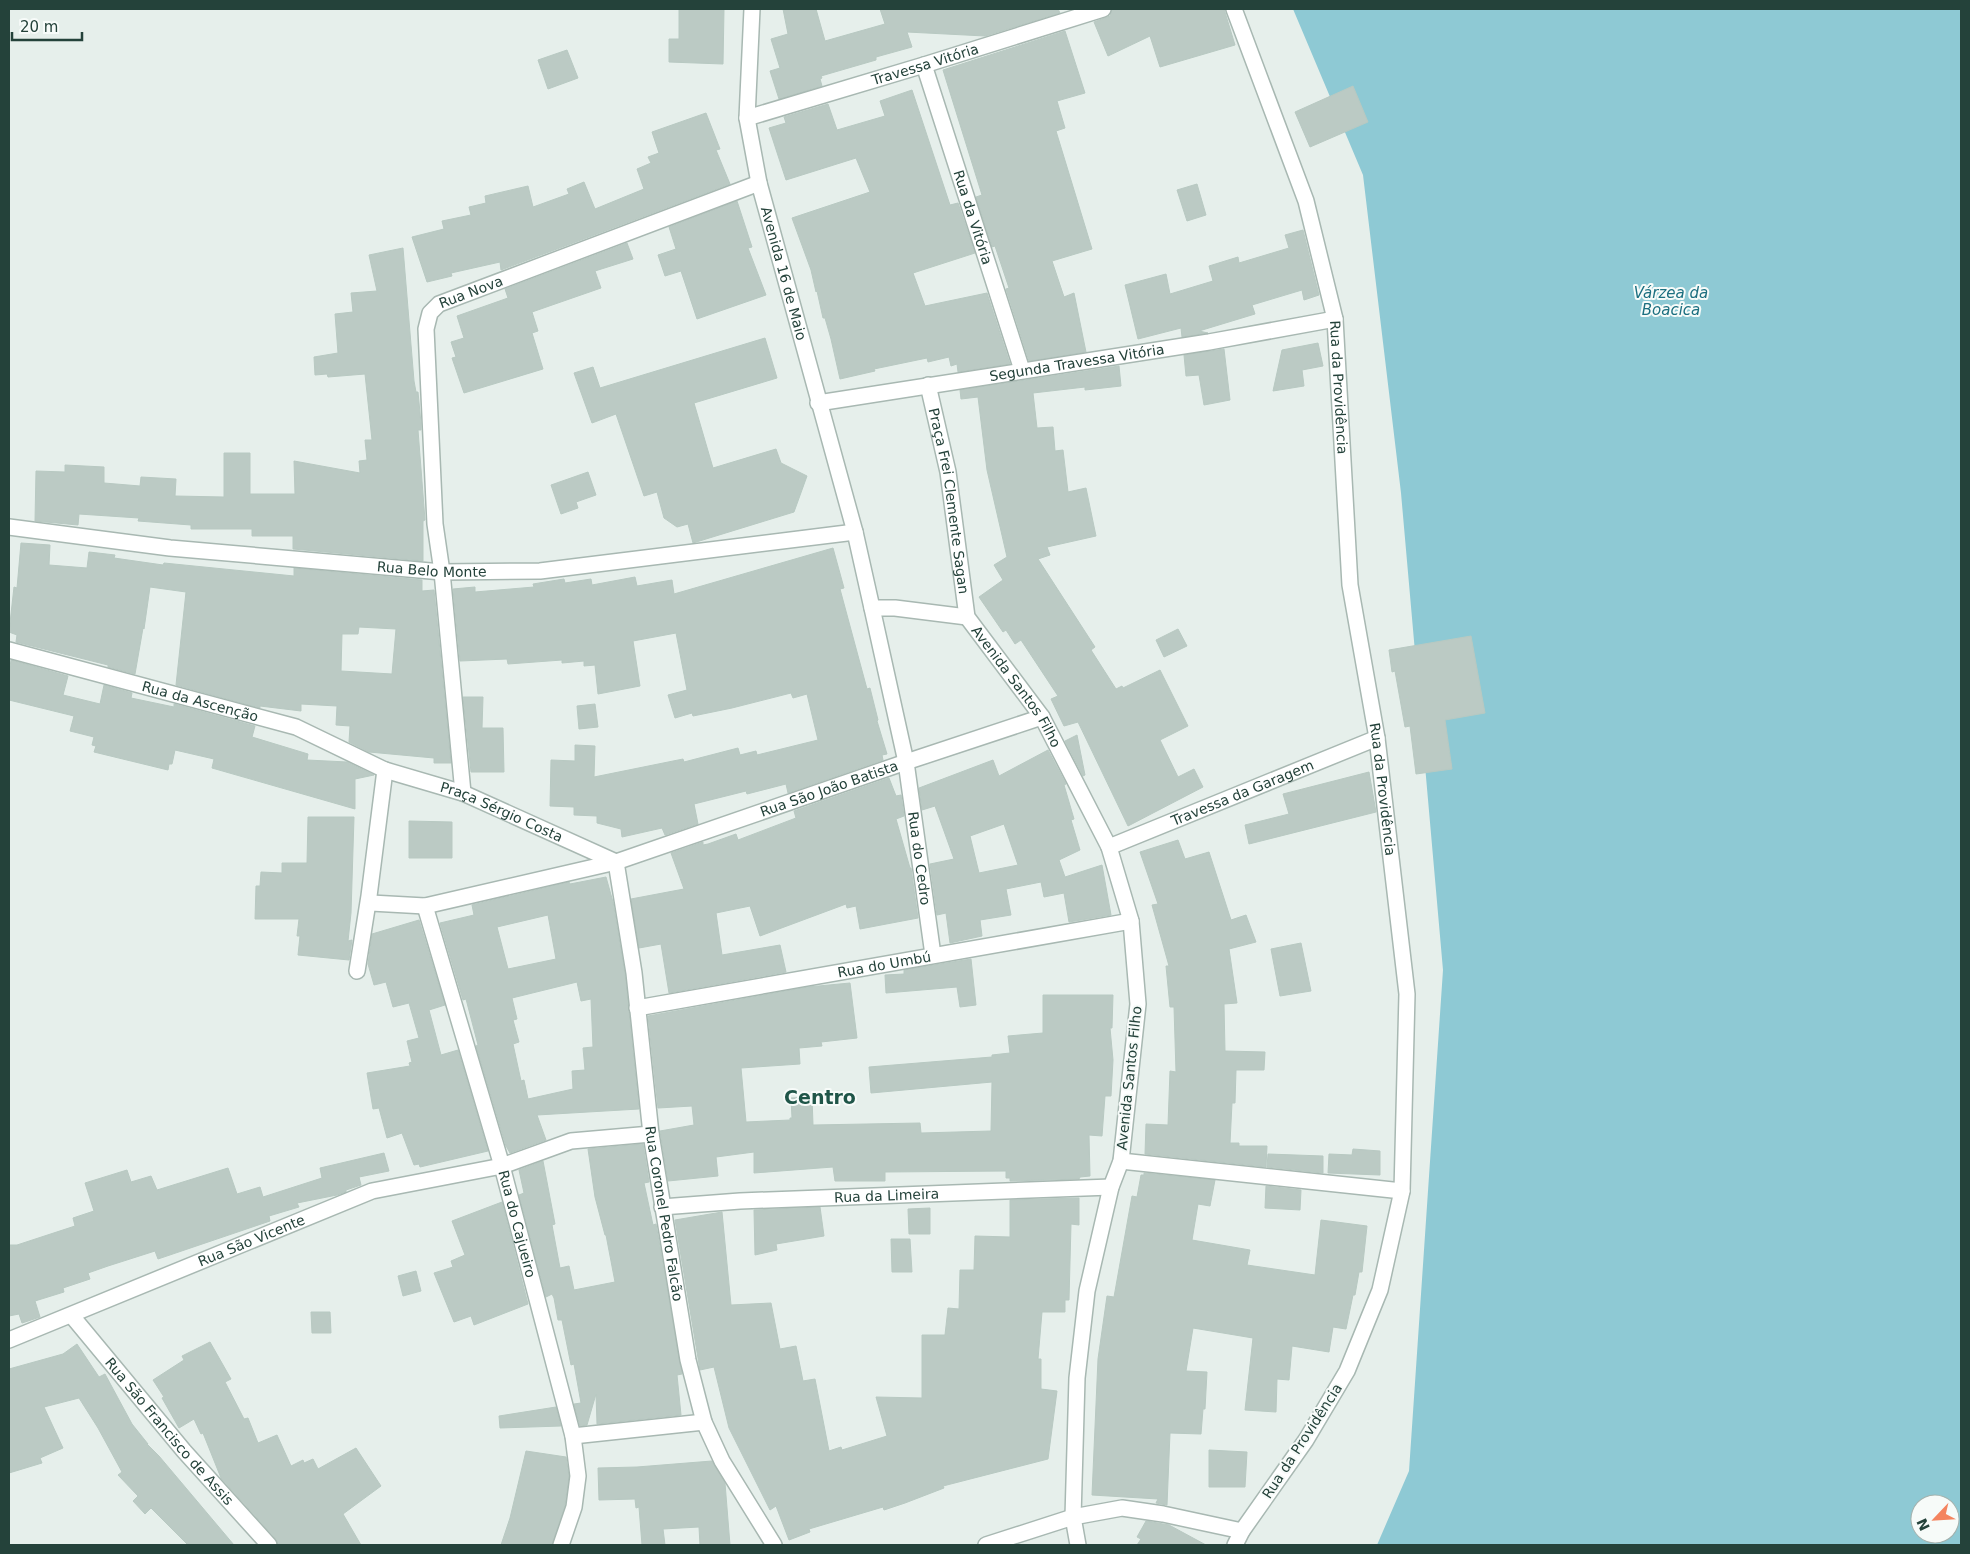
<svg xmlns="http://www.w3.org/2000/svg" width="1970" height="1554" font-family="'DejaVu Sans',sans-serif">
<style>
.water{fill:#8ec9d4;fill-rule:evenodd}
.building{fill:#bbcac4;stroke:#b8c9c2;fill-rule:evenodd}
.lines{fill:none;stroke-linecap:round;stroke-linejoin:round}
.minor-casing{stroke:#a8b8b2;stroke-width:18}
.minor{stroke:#fff;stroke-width:15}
.labels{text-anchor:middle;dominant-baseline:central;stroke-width:4;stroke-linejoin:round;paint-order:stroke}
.street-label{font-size:14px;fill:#24423a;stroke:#f7fbf9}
.water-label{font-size:15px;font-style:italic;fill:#1c6f80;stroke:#f7fbf9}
.district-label{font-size:19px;font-weight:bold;fill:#1f5548;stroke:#f7fbf9}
</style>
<rect width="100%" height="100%" fill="#e6efeb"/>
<!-- water -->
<path class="water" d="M 1293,9 L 1961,9 L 1961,1545 L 1377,1545 L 1409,1471 L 1443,970 L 1401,493 L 1363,175 ZM 1920,1504 L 1950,1504 L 1950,1534 L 1920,1534 Z"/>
<!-- building -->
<path class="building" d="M 679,9 L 724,9 L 723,64 L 669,62 L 669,39 L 679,39 Z
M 783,9 L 816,9 L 825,41 L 885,24 L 880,9 L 1058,9 L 1060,13 L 985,36 L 907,32 L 912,47 L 876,57 L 876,60 L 821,76 L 822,78 L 820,79 L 822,86 L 779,99 L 770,71 L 780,68 L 771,39 L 788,34 Z
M 1112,9 L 1224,9 L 1235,45 L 1160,67 L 1150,36 L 1108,56 L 1094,22 L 1110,16 Z
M 1065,31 L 1085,93 L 1057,101 L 1065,128 L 1056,131 L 1092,249 L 1052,261 L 1064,297 L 1074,293 L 1086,352 L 1029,361 L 1006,289 L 1009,288 L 995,246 L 992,247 L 976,197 L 982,195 L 943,70 Z
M 567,50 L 578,78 L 548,89 L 538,60 Z
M 1353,86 L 1368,122 L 1310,147 L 1295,112 Z
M 912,90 L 950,205 L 958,203 L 975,253 L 913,273 L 925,306 L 987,293 L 1010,364 L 958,372 L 957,364 L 951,366 L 949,357 L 928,362 L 927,358 L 874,369 L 875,371 L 840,379 L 831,339 L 825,318 L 823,318 L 817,291 L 816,292 L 811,270 L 792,218 L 870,192 L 856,158 L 786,180 L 769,128 L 786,123 L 784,117 L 828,104 L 837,130 L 885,116 L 880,101 Z
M 706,113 L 720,149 L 716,150 L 730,184 L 501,270 L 500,262 L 451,273 L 452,276 L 427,282 L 412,237 L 444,229 L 442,221 L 471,215 L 469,207 L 486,203 L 485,196 L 528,186 L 533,207 L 569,194 L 567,189 L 584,182 L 595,209 L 644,189 L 637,169 L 651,163 L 648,157 L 659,153 L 652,132 Z
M 1197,184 L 1206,215 L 1187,221 L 1177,190 Z
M 737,201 L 752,247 L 748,248 L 766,295 L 697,319 L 681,271 L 665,276 L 658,255 L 676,249 L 669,227 Z
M 1303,230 L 1319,295 L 1304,300 L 1302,290 L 1252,305 L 1255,314 L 1199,331 L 1208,333 L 1182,337 L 1181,328 L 1138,339 L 1125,285 L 1166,274 L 1170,294 L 1213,281 L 1209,266 L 1238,257 L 1239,263 L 1289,248 L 1285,235 Z
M 627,243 L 633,259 L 595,271 L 601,288 L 532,312 L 538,331 L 532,333 L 543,369 L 464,393 L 452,358 L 456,357 L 451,342 L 464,338 L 457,316 L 508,298 L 505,289 Z
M 403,248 L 414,381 L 416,392 L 418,392 L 421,423 L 421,430 L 418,430 L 425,520 L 423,521 L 423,561 L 293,549 L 293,536 L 252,536 L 252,529 L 191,529 L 191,525 L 138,521 L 139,518 L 79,514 L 78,525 L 35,521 L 36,471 L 65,472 L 65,465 L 104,467 L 104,483 L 140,486 L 141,477 L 176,479 L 175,496 L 224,497 L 224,453 L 250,453 L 250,494 L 295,494 L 294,461 L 360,473 L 359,461 L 367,460 L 365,440 L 372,440 L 365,374 L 328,377 L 327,374 L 315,375 L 314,357 L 338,353 L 335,314 L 353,312 L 351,293 L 377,291 L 369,255 Z
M 765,338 L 777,378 L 694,403 L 713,468 L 776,449 L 781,463 L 807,476 L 794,512 L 693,543 L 688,524 L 677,527 L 664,518 L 657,492 L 644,496 L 616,414 L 592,423 L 574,373 L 593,367 L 600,388 Z
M 1318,343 L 1323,366 L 1302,370 L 1304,386 L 1273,391 L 1282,350 Z
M 1224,349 L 1230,400 L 1204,405 L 1199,375 L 1186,376 L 1184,355 Z
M 1119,366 L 1121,386 L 1085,390 L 1085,387 L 1033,393 L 1037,428 L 1053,427 L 1055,451 L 1063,450 L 1068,492 L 1086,488 L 1096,536 L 1047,547 L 1050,555 L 1038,559 L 1095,647 L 1091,650 L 1116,689 L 1122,686 L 1123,688 L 1160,670 L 1188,726 L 1160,740 L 1178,777 L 1194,769 L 1203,787 L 1128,826 L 1078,722 L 1064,726 L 1051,699 L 1058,696 L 1021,640 L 1015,644 L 1006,630 L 1003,632 L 979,597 L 1003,580 L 994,565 L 1007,557 L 987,470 L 978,397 L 961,399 L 960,390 Z
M 588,472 L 596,495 L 576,502 L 578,508 L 561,514 L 551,485 Z
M 21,543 L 50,545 L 49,565 L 87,568 L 89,552 L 115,555 L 114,558 L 163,565 L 164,563 L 294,576 L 294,568 L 422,580 L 422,591 L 434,590 L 451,763 L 434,763 L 434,758 L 369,752 L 349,742 L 350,726 L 336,725 L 337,706 L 301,704 L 301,711 L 260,706 L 260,708 L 176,685 L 186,592 L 150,587 L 144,629 L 143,628 L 135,674 L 108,667 L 108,665 L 16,642 L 17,635 L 9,632 L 14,587 L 17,588 ZM 359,627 L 396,629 L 392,674 L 341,671 L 342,634 L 358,634 Z
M 833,548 L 844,588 L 840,589 L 867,689 L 870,688 L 878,720 L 877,721 L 887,754 L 882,755 L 883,760 L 788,793 L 786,784 L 747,794 L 746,791 L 694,804 L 698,824 L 665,835 L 662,828 L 622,837 L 621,829 L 597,823 L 597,816 L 574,815 L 574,807 L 550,806 L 551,760 L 575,761 L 575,745 L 595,746 L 594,777 L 683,759 L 684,762 L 738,748 L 740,755 L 756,751 L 757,755 L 818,740 L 807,694 L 793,698 L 791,693 L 732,708 L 693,716 L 692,713 L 675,718 L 668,695 L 687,690 L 676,633 L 633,641 L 640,686 L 598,694 L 595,665 L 584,666 L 584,661 L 562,663 L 562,660 L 508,664 L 507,659 L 460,661 L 453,589 L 475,587 L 475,592 L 534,587 L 533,584 L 564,579 L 565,583 L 591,579 L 592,585 L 635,577 L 637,586 L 672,580 L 674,594 Z
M 1178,629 L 1187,646 L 1164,657 L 1156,640 Z
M 1471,636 L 1485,713 L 1445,720 L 1452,769 L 1416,774 L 1410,726 L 1405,727 L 1395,671 L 1392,672 L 1389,650 Z
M 11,660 L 68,676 L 63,695 L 100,704 L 104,685 L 132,693 L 131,698 L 174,707 L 174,704 L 255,726 L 252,737 L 308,754 L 307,760 L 347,762 L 374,775 L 355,779 L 355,809 L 212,768 L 214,759 L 175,750 L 172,764 L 169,764 L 168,770 L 94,752 L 96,746 L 92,745 L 94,737 L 70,731 L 74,716 L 9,700 L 9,673 Z
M 463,697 L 483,697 L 482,728 L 503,728 L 504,772 L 471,772 Z
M 595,704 L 598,727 L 579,729 L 577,706 Z
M 1077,735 L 1085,775 L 1083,776 L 1065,741 Z
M 1048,750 L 1066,784 L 1064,785 L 1074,819 L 1071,820 L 1080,850 L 1059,860 L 1065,877 L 1102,865 L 1111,915 L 1069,922 L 1064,893 L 1044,897 L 1041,882 L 1006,889 L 1011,915 L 980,920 L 982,936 L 950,943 L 946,913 L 937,915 L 930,864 L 954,859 L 935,806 L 922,810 L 919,788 L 993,760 L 999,776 ZM 1004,824 L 1018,865 L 979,873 L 970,836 Z
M 1369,772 L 1376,812 L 1249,844 L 1245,825 L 1289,814 L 1283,794 Z
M 889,778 L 896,796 L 901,795 L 904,816 L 896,819 L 910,868 L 911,868 L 918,918 L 860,929 L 856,906 L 847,908 L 846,904 L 760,936 L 750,906 L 716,913 L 722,955 L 780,945 L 786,972 L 669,993 L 661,944 L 639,948 L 631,899 L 684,889 L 671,853 L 703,842 L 703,845 L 708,844 L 736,834 L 738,840 L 796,818 L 794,811 Z
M 308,817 L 354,817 L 351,913 L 348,941 L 352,940 L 349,960 L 298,955 L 300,936 L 297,936 L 299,919 L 255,919 L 256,886 L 260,886 L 261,872 L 282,873 L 282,863 L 307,863 Z
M 409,821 L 452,822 L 452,858 L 409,858 Z
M 1178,840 L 1185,859 L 1209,852 L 1231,920 L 1246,915 L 1256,942 L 1229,949 L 1237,1003 L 1224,1004 L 1225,1051 L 1265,1052 L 1264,1070 L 1236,1070 L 1235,1103 L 1232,1103 L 1230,1143 L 1239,1143 L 1239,1146 L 1267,1146 L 1266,1167 L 1145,1154 L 1146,1124 L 1168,1125 L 1170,1071 L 1176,1072 L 1174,1007 L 1170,1007 L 1166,966 L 1169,966 L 1152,905 L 1158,904 L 1140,852 Z
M 606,877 L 613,902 L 625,974 L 639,1109 L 537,1115 L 546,1140 L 510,1153 L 506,1146 L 476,1046 L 478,1045 L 466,999 L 463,1000 L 440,923 L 474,915 L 472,905 L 569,882 L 570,884 ZM 548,915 L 556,959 L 508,969 L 497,927 ZM 577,982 L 581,1001 L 591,999 L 593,1047 L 583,1048 L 585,1070 L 572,1071 L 573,1089 L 528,1099 L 524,1080 L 521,1081 L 513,1044 L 519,1042 L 513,1020 L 517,1019 L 512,998 Z
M 419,920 L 445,1005 L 429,1010 L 441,1055 L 458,1050 L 488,1151 L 420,1167 L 419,1164 L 414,1165 L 402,1133 L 387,1138 L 379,1108 L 373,1109 L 367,1073 L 410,1066 L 409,1063 L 412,1062 L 407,1041 L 419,1038 L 409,1003 L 393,1007 L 386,982 L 374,985 L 368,964 L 372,934 Z
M 1301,943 L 1311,991 L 1280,996 L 1271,949 Z
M 971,959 L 976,1005 L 960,1007 L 957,987 L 886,993 L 885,975 L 904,974 L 904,970 Z
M 850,983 L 857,1038 L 821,1042 L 822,1046 L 799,1048 L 800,1064 L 741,1068 L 746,1122 L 790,1120 L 790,1118 L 792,1118 L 791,1098 L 812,1097 L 813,1125 L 920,1123 L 921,1133 L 991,1131 L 992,1082 L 871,1093 L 869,1067 L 992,1057 L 992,1055 L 1010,1053 L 1008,1036 L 1043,1033 L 1043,995 L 1113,995 L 1112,1028 L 1110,1028 L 1113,1060 L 1111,1096 L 1105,1096 L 1102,1136 L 1089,1135 L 1090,1176 L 1080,1177 L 1079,1179 L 1010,1181 L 1010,1178 L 1006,1178 L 1006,1171 L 885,1172 L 885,1181 L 835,1181 L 833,1167 L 754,1173 L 754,1152 L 716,1157 L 718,1176 L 668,1181 L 660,1131 L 694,1125 L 692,1106 L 658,1108 L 648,1016 L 808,987 Z
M 643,1144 L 649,1182 L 644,1183 L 653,1225 L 656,1224 L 682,1374 L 677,1375 L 681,1415 L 597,1424 L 596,1394 L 587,1425 L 580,1426 L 574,1404 L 581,1403 L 574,1364 L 571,1365 L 562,1320 L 558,1320 L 554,1298 L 552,1294 L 546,1297 L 519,1195 L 524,1193 L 519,1170 L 543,1161 L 555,1224 L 552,1225 L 560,1268 L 569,1266 L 574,1290 L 615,1282 L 606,1235 L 605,1235 L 595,1197 L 588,1149 Z
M 1353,1149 L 1380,1151 L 1380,1175 L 1328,1173 L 1329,1154 L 1352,1155 Z
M 384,1153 L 389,1171 L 359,1177 L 361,1185 L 346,1190 L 346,1192 L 337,1195 L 297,1203 L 299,1207 L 269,1216 L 270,1221 L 158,1259 L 155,1251 L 108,1266 L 88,1273 L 90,1279 L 63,1288 L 64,1292 L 35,1301 L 40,1317 L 22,1323 L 19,1314 L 9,1316 L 9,1245 L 17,1245 L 75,1226 L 73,1218 L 94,1211 L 85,1183 L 127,1170 L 131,1182 L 151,1176 L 157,1190 L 228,1168 L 237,1194 L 260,1187 L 263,1197 L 322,1178 L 320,1168 Z
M 1268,1154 L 1323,1156 L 1323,1173 L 1267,1167 Z
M 1144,1173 L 1215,1180 L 1210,1206 L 1198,1204 L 1192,1240 L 1250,1250 L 1247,1265 L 1315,1275 L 1321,1220 L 1367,1226 L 1362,1272 L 1359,1272 L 1355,1295 L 1353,1295 L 1346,1329 L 1333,1327 L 1329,1352 L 1292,1346 L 1289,1380 L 1277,1379 L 1276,1412 L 1245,1410 L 1253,1338 L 1193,1328 L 1186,1371 L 1207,1372 L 1205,1409 L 1203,1409 L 1201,1434 L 1170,1433 L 1167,1505 L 1156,1503 L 1158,1499 L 1092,1495 L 1098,1359 L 1107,1296 L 1114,1297 L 1132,1196 L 1137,1197 L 1141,1175 L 1144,1175 Z
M 1266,1186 L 1301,1190 L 1300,1210 L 1265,1208 Z
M 1079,1198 L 1079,1225 L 1071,1224 L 1069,1300 L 1065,1300 L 1065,1312 L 1042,1312 L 1038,1359 L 1041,1359 L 1041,1389 L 1057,1391 L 1048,1459 L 943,1486 L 944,1488 L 905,1503 L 884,1510 L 883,1507 L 809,1529 L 810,1532 L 789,1540 L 776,1506 L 770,1510 L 729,1428 L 714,1367 L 700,1370 L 675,1220 L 722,1212 L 731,1305 L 771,1303 L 780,1349 L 796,1346 L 803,1381 L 815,1379 L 829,1451 L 841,1447 L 842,1450 L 887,1436 L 876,1397 L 922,1398 L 922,1335 L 945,1335 L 948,1308 L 959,1309 L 960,1270 L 974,1270 L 975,1236 L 1010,1237 L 1010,1200 Z
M 502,1202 L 528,1304 L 474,1325 L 471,1316 L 454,1322 L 434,1273 L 453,1267 L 451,1261 L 465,1255 L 452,1221 Z
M 820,1207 L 824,1236 L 776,1244 L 777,1250 L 755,1255 L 754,1210 Z
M 930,1208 L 930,1234 L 909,1234 L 908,1209 Z
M 891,1239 L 910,1239 L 912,1272 L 892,1272 Z
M 416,1271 L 421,1291 L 403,1296 L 398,1276 Z
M 311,1312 L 330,1312 L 331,1333 L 312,1333 Z
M 210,1342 L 231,1379 L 225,1382 L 244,1419 L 248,1418 L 258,1443 L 277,1435 L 291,1466 L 303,1460 L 304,1463 L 313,1459 L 318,1469 L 356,1448 L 381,1486 L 343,1514 L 361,1545 L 278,1545 L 276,1539 L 221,1478 L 203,1433 L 201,1434 L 194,1419 L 179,1428 L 162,1398 L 164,1397 L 153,1380 L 184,1360 L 182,1356 Z
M 77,1344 L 99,1377 L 105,1374 L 132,1424 L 148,1444 L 147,1444 L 159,1456 L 234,1545 L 188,1545 L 151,1508 L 145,1514 L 133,1501 L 138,1496 L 118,1475 L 122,1472 L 98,1428 L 79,1398 L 44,1407 L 63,1448 L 40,1458 L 42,1463 L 9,1473 L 9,1369 L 63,1354 Z
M 556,1407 L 561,1426 L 500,1428 L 499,1416 Z
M 1209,1450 L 1247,1452 L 1245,1487 L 1209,1487 Z
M 526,1451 L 566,1457 L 569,1476 L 565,1505 L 552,1545 L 501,1545 L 510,1518 Z
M 712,1461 L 725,1483 L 730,1545 L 700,1545 L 699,1527 L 663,1529 L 665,1545 L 642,1545 L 639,1507 L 636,1508 L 635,1499 L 599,1500 L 598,1468 L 637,1467 Z
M 1146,1521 L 1169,1525 L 1206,1545 L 1137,1545 L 1141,1539 L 1137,1537 Z"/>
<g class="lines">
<defs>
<g id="minor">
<path id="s1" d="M 752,9 L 747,118 L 759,183 L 855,532 L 872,608 L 906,762 L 933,955"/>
<path id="s2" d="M 1234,9 L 1306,201 L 1335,319 L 1350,585 L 1377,738 L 1407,994 L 1402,1191 L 1380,1290 L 1347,1371 L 1306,1440 L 1242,1531 L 1235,1545"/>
<path id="s3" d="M 924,65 L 1022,370"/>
<path id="s4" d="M 747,118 L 924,65 L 1103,9"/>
<path id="s5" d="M 928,385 L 948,472 L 967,617 L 1042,717 L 1109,847 L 1131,921 L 1138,1004 L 1121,1161 L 1111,1187 L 1087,1291 L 1077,1378 L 1073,1517 L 1078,1545"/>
<path id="s6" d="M 818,403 L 1209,342 L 1335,319"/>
<path id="s7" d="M 9,527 L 170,548 L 442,572 L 540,571 L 855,532"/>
<path d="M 872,608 L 895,608 L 967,617"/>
<path id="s8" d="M 9,650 L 296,727 L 385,770 L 463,793 L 616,862"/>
<path id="s9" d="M 463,793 L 442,572 L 435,524 L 426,329 L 430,313 L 439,304 L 759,183"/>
<path id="s10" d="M 1109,847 L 1377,738"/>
<path id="s11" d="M 616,862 L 634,973 L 651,1134 L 688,1360 L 704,1422 L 722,1461 L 774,1545"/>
<path id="s12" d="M 369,900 L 371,903 L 425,906 L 616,862 L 906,762 L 1042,717"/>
<path id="s13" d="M 425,906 L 502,1166 L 573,1436 L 578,1476 L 574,1507 L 561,1545"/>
<path d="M 357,971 L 369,896 L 385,770"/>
<path id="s14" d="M 637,1008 L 1131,921"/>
<path d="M 1121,1161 L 1402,1191"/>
<path id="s15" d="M 662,1207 L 740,1201 L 1111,1187"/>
<path id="s16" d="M 72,1316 L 184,1451 L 269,1545"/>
<path id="s17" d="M 9,1340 L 372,1191 L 502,1166 L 571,1141 L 651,1134"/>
<path d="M 573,1436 L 704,1422"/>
<path d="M 986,1545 L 1073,1517 L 1122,1508 L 1163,1514 L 1242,1531"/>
</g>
</defs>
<!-- minor casing -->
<use href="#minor" class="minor-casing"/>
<!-- minor -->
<use href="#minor" class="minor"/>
</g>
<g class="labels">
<!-- street labels -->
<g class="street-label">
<text stroke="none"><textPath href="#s4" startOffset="186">Travessa Vitória</textPath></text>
<text stroke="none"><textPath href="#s3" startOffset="160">Rua da Vitória</textPath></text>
<text stroke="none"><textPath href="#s1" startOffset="269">Avenida 16 de Maio</textPath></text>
<text stroke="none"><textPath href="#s9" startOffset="529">Rua Nova</textPath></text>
<text stroke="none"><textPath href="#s6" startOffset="262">Segunda Travessa Vitória</textPath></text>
<text stroke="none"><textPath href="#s2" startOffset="395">Rua da Providência</textPath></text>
<text stroke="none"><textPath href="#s5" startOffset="118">Praça Frei Clemente Sagan</textPath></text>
<text stroke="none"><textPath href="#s7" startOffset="425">Rua Belo Monte</textPath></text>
<text stroke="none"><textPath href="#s5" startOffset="321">Avenida Santos Filho</textPath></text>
<text stroke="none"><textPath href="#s8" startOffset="198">Rua da Ascenção</textPath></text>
<text stroke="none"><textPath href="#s12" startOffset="479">Rua São João Batista</textPath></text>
<text stroke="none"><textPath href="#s2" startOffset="800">Rua da Providência</textPath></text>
<text stroke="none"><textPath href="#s10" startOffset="144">Travessa da Garagem</textPath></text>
<text stroke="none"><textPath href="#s8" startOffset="520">Praça Sérgio Costa</textPath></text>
<text stroke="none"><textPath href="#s1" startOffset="870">Rua do Cedro</textPath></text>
<text stroke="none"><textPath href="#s14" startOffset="251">Rua do Umbú</textPath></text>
<text transform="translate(1129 1078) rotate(-84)">Avenida Santos Filho</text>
<text stroke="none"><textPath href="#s15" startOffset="225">Rua da Limeira</textPath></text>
<text stroke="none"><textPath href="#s11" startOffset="355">Rua Coronel Pedro Falcão</textPath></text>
<text stroke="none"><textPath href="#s13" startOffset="331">Rua do Cajueiro</textPath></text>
<text stroke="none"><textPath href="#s17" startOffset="262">Rua São Vicente</textPath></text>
<text stroke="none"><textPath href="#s16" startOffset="151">Rua São Francisco de Assis</textPath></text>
<text transform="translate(1302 1441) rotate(-57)">Rua da Providência</text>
</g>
<!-- water labels -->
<g class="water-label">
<text x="1671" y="293">Várzea da<tspan x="1671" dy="17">Boacica</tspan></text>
</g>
<!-- district labels -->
<g class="district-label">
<text x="820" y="1097">Centro</text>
</g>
</g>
<!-- border -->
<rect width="1970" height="1554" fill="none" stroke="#24423a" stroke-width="20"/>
<!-- north arrow -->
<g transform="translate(1935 1519) rotate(245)"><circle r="24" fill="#f7fbf9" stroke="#a3b1ad"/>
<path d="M0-4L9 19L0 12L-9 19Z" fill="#f4845f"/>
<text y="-8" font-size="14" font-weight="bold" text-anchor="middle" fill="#24423a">N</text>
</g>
<!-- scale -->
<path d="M12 32v8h70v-8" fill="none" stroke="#24423a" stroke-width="2.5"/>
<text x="20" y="32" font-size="15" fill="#24423a" stroke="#f7fbf9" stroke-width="4" paint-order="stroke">20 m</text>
</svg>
